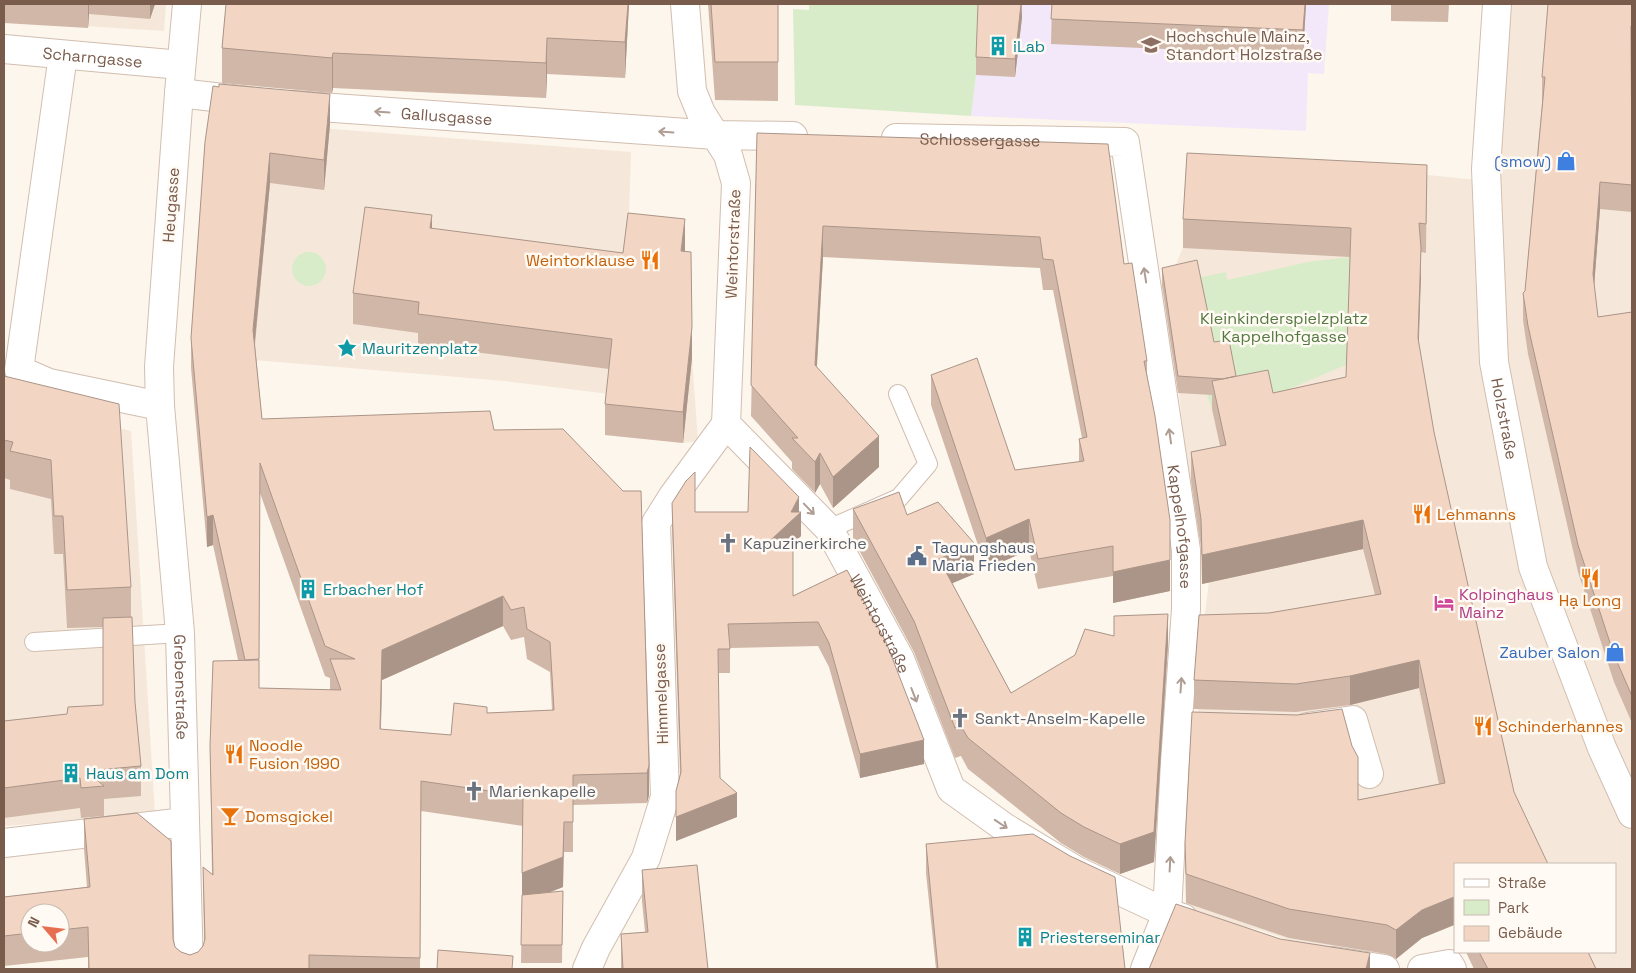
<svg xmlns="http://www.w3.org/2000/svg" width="1636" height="973" font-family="'Space Grotesk',sans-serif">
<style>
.residential{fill:#f5e8da}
.education{fill:#f3e8fa}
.green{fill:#d8ecc9}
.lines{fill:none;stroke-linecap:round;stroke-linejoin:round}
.service-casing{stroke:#d1beb0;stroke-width:20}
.pedestrian-casing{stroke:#d1beb0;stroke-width:30}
.minor-casing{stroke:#d1beb0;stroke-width:30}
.service{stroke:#fff;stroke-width:18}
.pedestrian{stroke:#fff;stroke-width:28}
.minor{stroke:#fff;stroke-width:28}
.wall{fill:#d1b7a8;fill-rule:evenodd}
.shaded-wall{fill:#aa9588}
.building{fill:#f3d5c3;stroke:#aa9588;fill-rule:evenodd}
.oneway{stroke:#af9d94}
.labels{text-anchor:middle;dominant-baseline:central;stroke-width:5;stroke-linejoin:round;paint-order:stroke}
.education-label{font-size:16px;fill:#785e54;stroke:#fffaf3;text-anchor:start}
.culture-label{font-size:16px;fill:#0d838f;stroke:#fffaf3;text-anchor:start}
.street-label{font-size:16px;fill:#7a5c4d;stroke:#fffaf3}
.shop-label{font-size:16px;fill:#366cbe;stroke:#fffaf3;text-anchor:end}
.food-label{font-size:16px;fill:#c56008;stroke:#fffaf3;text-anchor:start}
.park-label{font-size:16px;fill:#537a41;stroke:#fffaf3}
.worship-label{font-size:16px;fill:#5b616d;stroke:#fffaf3;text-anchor:start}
.service-label{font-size:16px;fill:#4e5e75;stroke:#fffaf3;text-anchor:start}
.hotel-label{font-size:16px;fill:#b23c85;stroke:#fffaf3;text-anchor:start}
</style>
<rect width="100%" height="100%" fill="#fdf6ec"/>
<!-- residential -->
<path class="residential" d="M 4,4 L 166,4 L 164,31 L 4,21 Z
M 1492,4 L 1632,4 L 1632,969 L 1474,969 L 1466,952 L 1615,952 L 1615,864 L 1455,864 L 1455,927 L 1454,925 L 1422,938 L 1396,959 L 1294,942 L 1260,930 L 1223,922 L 1191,908 L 1186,904 L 1183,786 L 1189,778 L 1189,731 L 1198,713 L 1201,643 L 1209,582 L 1188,481 L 1168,284 L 1183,247 L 1188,160 L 1427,175 L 1478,180 Z
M 294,126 L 631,152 L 628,243 L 685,250 L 691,283 L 692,358 L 698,441 L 683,443 L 605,435 L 609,394 L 505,381 L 253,360 L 195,308 Z
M 4,400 L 131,431 L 155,815 L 4,826 Z"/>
<!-- education -->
<path class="education" d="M 1007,4 L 1329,4 L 1324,74 L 1308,73 L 1306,131 L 971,116 L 976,75 L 978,17 Z"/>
<!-- green -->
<path class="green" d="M 809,4 L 1007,4 L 978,18 L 976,75 L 971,116 L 795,105 L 793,9 L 809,10 Z
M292 269a17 17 0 1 1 34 0a17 17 0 1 1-34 0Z
M 1350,257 L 1348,364 L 1268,398 L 1212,409 L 1207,395 L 1234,382 L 1214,359 L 1197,278 L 1226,272 L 1227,280 L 1308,262 Z"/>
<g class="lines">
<defs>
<path id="service" d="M 829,529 L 899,498 L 928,464 L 898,394
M 34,642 L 180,633"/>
<path id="pedestrian" d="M 4,843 L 185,822
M 1333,961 L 1385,969
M 1422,969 L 1449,964 L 1452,969"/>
<g id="minor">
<path id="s1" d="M 187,4 L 179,93 L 159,367 L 160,406 L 180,633 L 189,969"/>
<path id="s2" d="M 685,4 L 692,91 L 701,113 L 728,155 L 736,183 L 726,424 L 829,529 L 900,659 L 951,789 L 1004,827 L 1077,871 L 1167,913 L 1183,918"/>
<path id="s3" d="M 1497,4 L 1486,169 L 1494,362 L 1533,567 L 1602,748 L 1632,814"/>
<path id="s4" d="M 4,49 L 181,65"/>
<path d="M 63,55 L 19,370 L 49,383 L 160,406"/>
<path d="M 179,93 L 249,101"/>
<path id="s5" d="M 292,105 L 715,135 L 793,136"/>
<path id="s6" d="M 896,138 L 1125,142 L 1186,550 L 1186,609 L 1175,762 L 1167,913 L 1145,969"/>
<path d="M 1307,727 L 1353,720 L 1369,774"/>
<path d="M 587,969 L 596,948 L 646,858 L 665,797 L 656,523 L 673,496 L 726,424"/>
</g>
</defs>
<!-- service casing -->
<use href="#service" class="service-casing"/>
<!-- pedestrian casing -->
<use href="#pedestrian" class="pedestrian-casing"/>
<!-- minor casing -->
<use href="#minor" class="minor-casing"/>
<!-- service -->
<use href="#service" class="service"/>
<!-- pedestrian -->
<use href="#pedestrian" class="pedestrian"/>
<!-- minor -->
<use href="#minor" class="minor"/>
</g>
<!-- wall -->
<path class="wall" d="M 4,4 L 155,4 L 150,19 L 89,14 L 88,28 L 4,23 Z
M 226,4 L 629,4 L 625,78 L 547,74 L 546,98 L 333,88 L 332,93 L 222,83 L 222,48 Z
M 708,4 L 778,4 L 778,101 L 715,100 Z
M 1022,4 L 1022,17 L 1015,77 L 976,75 L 976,57 Z
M 1052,4 L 1306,4 L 1303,55 L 1051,44 Z
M 1391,4 L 1449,4 L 1448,22 L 1391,21 Z
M 1632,4 L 1632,212 L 1600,209 L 1594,285 L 1598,317 L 1632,312 L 1632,723 L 1614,682 L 1578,572 L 1528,354 L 1523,320 L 1523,293 L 1525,291 L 1542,104 L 1542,77 Z
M 330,124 L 324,190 L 270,183 L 255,345 L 262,419 L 494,430 L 623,491 L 649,795 L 647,803 L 573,805 L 573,852 L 564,852 L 563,887 L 548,893 L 563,891 L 562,963 L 521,963 L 523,826 L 421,811 L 420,969 L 88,969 L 88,957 L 4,966 L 4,897 L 87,887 L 84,849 L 84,819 L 173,939 L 175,947 L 181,952 L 190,955 L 198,952 L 203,946 L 204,942 L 203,867 L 212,874 L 210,746 L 238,660 L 213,545 L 207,547 L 191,368 L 191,338 L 205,142 ZM 260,493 L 325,676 L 330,678 L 330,690 L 259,688 ZM 503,626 L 511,640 L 524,637 L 527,659 L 550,672 L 552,710 L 487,713 L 451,735 L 381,730 L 382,680 ZM 30,913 L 60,913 L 60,943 L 30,943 Z
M 757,133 L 1124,264 L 1147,361 L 1147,373 L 1170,591 L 1113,603 L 1113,576 L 1038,589 L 1029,550 L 986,569 L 931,405 L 931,375 L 1015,470 L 1079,462 L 1079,439 L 1082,438 L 1053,290 L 1043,290 L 1040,268 L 823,257 L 817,367 L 879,467 L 833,508 L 820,484 L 815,493 L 792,469 L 792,462 L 751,416 Z
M 1427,165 L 1426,253 L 1421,252 L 1418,343 L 1455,864 L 1455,927 L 1454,925 L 1422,938 L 1396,959 L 1387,954 L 1289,938 L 1186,903 L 1185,843 L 1358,800 L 1439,784 L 1419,688 L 1350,705 L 1296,712 L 1194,709 L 1194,680 L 1269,613 L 1375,595 L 1363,549 L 1202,584 L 1201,548 L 1191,481 L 1191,452 L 1220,446 L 1212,409 L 1212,395 L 1178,393 L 1162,286 L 1162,268 L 1214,342 L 1236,376 L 1273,393 L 1346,377 L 1350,257 L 1183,248 L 1183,219 Z
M 432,229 L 623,253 L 684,252 L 692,358 L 683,443 L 605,435 L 605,404 L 609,369 L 418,345 L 418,333 L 353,324 L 353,293 Z
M 4,376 L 131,587 L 131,617 L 135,702 L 141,766 L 141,796 L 104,799 L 104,816 L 81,818 L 80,808 L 4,818 L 4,721 L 67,714 L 103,705 L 103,627 L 67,628 L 63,554 L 54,554 L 51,499 L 10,489 L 10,480 L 4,478 Z
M 672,503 L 695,512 L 799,512 L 801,536 L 793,543 L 793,596 L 847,570 L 924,764 L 860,778 L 829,667 L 818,646 L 730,648 L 730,673 L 718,673 L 720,778 L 737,817 L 676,841 L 676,791 L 680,775 L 672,527 Z
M 853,509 L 907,515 L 974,574 L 952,583 L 1011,693 L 1114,636 L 1114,616 L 1168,644 L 1154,862 L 1120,874 L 1084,857 L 1061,843 L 968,769 L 961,756 L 955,758 L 914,652 L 853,539 Z
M 926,844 L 1125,969 L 936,969 L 926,873 Z
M 642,870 L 708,969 L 621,969 L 621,934 L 645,932 L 642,901 Z
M 1466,952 L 1588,952 L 1596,969 L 1474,969 Z"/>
<!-- shaded-wall -->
<path class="shaded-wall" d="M 88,4 L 89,4 L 89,14 L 88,28 Z
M 150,4 L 155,4 L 150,19 Z
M 628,4 L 629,4 L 625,78 L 625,42 Z
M 1021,4 L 1022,17 L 1015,77 L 1015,59 Z
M 1305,4 L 1306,4 L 1303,55 L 1303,30 Z
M 547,38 L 547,74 L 546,98 L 546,63 Z
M 333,53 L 333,88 L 332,93 L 332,58 Z
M 330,94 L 330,124 L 324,190 L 324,160 Z
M 270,153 L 270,183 L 253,360 L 253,330 Z
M 1600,182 L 1600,209 L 1593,301 L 1593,274 Z
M 432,215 L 432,246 L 430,228 Z
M 685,219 L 685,250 L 681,282 L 681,251 Z
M 823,226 L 823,257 L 815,396 L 815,365 Z
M 1421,248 L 1421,277 L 1418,367 L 1418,338 Z
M 692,327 L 692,358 L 683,443 L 683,412 Z
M 879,436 L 879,467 L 833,508 L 833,477 Z
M 820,453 L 820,484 L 815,493 L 815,462 Z
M 799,497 L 799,514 L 801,512 L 801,536 L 793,543 L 760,550 L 791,512 Z
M 213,515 L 213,545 L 207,547 L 207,517 Z
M 1029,519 L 1029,550 L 986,569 L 986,538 Z
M 1363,520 L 1363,549 L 1202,584 L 1202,555 Z
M 974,543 L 974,574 L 939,589 L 939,559 Z
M 1170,560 L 1170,591 L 1113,603 L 1113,572 Z
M 503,596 L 503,626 L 382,680 L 380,759 L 382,650 Z
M 1168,614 L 1168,644 L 1154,862 L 1120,874 L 1120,844 Z
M 1419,660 L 1419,688 L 1350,705 L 1350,676 Z
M 924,740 L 924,764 L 860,778 L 860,754 Z
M 649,765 L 649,795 L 647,803 L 647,773 Z
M 737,793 L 737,817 L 676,841 L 676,817 Z
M 564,822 L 563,887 L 522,903 L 522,873 Z
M 1454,897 L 1454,925 L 1422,938 L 1396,959 L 1396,930 L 1422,910 Z
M 1370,953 L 1370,969 L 1366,969 Z"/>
<!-- building -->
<path class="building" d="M 226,4 L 628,4 L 625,42 L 547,38 L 546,63 L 333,53 L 332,58 L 222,48 Z
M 711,4 L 778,4 L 778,62 L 715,62 Z
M 978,4 L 1021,4 L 1015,59 L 976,57 Z
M 1052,4 L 1305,4 L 1303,30 L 1051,19 Z
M 1548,4 L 1632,4 L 1632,26 L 1631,26 L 1632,185 L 1600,182 L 1593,274 L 1598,317 L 1632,312 L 1632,696 L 1614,655 L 1578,545 L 1528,326 L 1523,293 L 1525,291 L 1545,77 L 1542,77 Z
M 219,84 L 330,94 L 324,160 L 270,153 L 253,330 L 262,419 L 490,411 L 494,430 L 563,429 L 623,491 L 641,491 L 649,765 L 647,773 L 573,775 L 573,822 L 564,822 L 563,857 L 522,873 L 523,796 L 421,781 L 420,958 L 309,955 L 309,969 L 89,969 L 88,927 L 60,930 L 60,913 L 30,913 L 30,933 L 4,936 L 4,897 L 90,887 L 84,819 L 137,813 L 171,841 L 173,939 L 175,947 L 181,952 L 190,955 L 198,952 L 203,946 L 205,939 L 203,867 L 213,875 L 210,746 L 213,661 L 259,660 L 259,688 L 341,690 L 330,659 L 355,659 L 325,646 L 260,463 L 259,659 L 245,660 L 213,515 L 207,517 L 191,338 L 205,142 L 213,86 L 219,87 ZM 503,596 L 511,610 L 524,607 L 527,629 L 550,642 L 554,710 L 487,713 L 487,707 L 454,703 L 451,735 L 380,729 L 382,650 Z
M 757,133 L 1108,144 L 1124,264 L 1132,263 L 1147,361 L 1144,361 L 1155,416 L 1170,520 L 1170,560 L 1113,572 L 1113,546 L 1038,559 L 1029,519 L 986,538 L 931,375 L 977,358 L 1015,470 L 1084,461 L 1079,439 L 1087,437 L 1053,260 L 1043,259 L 1040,237 L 823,226 L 815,365 L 879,436 L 833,477 L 820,453 L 815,462 L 792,438 L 798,438 L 751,385 Z
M 1187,153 L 1427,165 L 1426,224 L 1419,223 L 1421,248 L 1418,338 L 1434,432 L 1514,792 L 1548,864 L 1455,864 L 1455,899 L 1454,897 L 1422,910 L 1396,930 L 1387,925 L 1289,909 L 1186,874 L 1185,843 L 1192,712 L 1297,715 L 1342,709 L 1352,746 L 1358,757 L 1358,800 L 1445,783 L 1419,660 L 1350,676 L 1296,684 L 1194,680 L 1199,615 L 1269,613 L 1381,594 L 1363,520 L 1202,555 L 1201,519 L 1191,452 L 1226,445 L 1212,381 L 1268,370 L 1273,393 L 1346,377 L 1351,228 L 1183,219 Z
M 365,207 L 432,215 L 430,228 L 623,253 L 628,213 L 685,219 L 681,251 L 691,252 L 692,327 L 683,412 L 605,404 L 612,339 L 418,314 L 419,302 L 353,293 Z
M 1197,260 L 1214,342 L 1229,340 L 1236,376 L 1223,379 L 1178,376 L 1162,268 Z
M 4,376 L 119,404 L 131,587 L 67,590 L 63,516 L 54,516 L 51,460 L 10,451 L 13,442 L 4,440 Z
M 750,447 L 799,497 L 791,512 L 801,512 L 760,550 L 793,537 L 793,596 L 847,570 L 886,642 L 924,740 L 860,754 L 829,643 L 818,622 L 728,624 L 730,649 L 718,649 L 720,778 L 737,793 L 676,817 L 676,791 L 681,772 L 672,503 L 686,481 L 695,472 L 695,512 L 748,512 Z
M 899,492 L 907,515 L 938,502 L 974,543 L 939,559 L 1011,693 L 1075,655 L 1085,629 L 1114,636 L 1114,616 L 1168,614 L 1154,832 L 1120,844 L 1084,827 L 1061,813 L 968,738 L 961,726 L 955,728 L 914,621 L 853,509 Z
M 132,617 L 135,702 L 141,766 L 86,771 L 104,786 L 81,788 L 80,778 L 4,788 L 4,721 L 67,714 L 68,707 L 103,705 L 103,618 Z
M 1033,834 L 1070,856 L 1115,877 L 1125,969 L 938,969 L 926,844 Z
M 697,865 L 708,969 L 623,969 L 621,934 L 648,932 L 642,870 Z
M 563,891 L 562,945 L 521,945 L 522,895 Z
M 1176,904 L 1280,939 L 1370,953 L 1366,969 L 1149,969 Z
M 438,950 L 513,956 L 512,969 L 437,969 Z
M 1479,952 L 1588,952 L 1596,969 L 1488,969 Z"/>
<!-- one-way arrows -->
<defs><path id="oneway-shaft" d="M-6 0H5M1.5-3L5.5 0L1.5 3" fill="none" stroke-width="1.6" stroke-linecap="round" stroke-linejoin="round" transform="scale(1.25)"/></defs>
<g class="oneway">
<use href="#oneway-shaft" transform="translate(382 112) rotate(-176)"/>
<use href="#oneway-shaft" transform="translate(666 132) rotate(-176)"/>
<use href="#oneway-shaft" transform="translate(1145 275) rotate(-99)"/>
<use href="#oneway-shaft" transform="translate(1170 436) rotate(-98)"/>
<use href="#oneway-shaft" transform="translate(809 509) rotate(46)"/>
<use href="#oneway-shaft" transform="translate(1181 685) rotate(-86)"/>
<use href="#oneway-shaft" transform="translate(914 695) rotate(69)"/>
<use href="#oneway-shaft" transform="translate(1001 824) rotate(34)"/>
<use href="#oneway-shaft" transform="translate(1170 864) rotate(-87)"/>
</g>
<!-- icons -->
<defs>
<symbol id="university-bare" viewBox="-9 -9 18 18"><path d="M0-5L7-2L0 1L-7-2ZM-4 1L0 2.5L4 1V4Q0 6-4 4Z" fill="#8d6e63" stroke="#fffaf3" stroke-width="2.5" paint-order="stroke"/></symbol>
<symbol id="building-bare" viewBox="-9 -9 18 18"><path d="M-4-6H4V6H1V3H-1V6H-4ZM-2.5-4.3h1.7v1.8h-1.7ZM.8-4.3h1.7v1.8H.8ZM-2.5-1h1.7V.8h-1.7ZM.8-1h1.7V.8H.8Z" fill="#0f9aa8" stroke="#fffaf3" stroke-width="2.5" paint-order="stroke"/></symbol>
<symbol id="shop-bare" viewBox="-9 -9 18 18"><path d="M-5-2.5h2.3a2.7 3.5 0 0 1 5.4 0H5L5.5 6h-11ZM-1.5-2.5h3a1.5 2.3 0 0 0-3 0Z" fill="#3f7fe0" stroke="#fffaf3" stroke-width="2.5" paint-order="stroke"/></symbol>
<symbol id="restaurant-bare" viewBox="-9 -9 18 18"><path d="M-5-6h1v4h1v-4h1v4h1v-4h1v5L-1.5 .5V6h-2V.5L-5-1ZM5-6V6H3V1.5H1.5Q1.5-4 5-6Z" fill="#e8710a" stroke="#fffaf3" stroke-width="2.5" paint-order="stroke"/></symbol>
<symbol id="sight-bare" viewBox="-9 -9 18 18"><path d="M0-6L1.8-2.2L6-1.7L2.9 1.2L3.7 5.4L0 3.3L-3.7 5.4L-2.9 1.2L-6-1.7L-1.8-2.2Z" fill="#0f9aa8" stroke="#fffaf3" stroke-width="2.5" paint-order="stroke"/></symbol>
<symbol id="church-bare" viewBox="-9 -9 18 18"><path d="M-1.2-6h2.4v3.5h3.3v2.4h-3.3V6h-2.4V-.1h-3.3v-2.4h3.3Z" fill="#6b7280" stroke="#fffaf3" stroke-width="2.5" paint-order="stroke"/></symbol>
<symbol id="civic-bare" viewBox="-9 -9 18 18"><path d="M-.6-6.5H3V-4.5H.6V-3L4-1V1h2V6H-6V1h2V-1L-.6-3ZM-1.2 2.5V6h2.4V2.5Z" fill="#5c6f8a" stroke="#fffaf3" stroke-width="2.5" paint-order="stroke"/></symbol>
<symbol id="hotel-bare" viewBox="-9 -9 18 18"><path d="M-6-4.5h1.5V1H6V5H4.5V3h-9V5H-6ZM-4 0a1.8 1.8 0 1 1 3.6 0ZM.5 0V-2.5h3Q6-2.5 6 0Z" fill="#d1479c" stroke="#fffaf3" stroke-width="2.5" paint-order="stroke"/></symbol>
<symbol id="bar-bare" viewBox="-9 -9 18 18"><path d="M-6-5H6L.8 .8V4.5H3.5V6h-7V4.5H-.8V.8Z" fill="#e8710a" stroke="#fffaf3" stroke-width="2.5" paint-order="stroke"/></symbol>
</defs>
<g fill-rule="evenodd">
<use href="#university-bare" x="1137" y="31" width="28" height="28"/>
<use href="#building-bare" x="984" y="32" width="28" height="28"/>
<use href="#shop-bare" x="1552" y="147" width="28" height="28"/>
<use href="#restaurant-bare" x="636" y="246" width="28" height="28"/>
<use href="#sight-bare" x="333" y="334" width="28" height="28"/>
<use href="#restaurant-bare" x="1408" y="500" width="28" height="28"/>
<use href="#church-bare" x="714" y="529" width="28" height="28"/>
<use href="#civic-bare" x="903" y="542" width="28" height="28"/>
<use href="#restaurant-bare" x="1576" y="564" width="28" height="28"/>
<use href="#building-bare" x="294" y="575" width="28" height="28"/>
<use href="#hotel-bare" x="1430" y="589" width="28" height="28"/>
<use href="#shop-bare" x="1601" y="638" width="28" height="28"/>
<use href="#church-bare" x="946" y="704" width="28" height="28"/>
<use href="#restaurant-bare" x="1469" y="712" width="28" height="28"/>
<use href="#restaurant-bare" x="220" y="740" width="28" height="28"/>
<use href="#building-bare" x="57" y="759" width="28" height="28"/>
<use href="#church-bare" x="460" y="777" width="28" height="28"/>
<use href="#bar-bare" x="216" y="802" width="28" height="28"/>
<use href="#building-bare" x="1011" y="923" width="28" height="28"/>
</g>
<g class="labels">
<!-- education labels -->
<g class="education-label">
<text x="1166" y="36">Hochschule Mainz,<tspan x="1166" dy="18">Standort Holzstraße</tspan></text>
</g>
<!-- culture labels -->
<g class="culture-label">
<text x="1013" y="46">iLab</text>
<text x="362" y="348">Mauritzenplatz</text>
<text x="323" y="589">Erbacher Hof</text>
<text x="86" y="773">Haus am Dom</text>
<text x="1040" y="937">Priesterseminar</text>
</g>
<!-- street labels -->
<g class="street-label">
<text stroke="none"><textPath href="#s4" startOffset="89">Scharngasse</textPath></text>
<text stroke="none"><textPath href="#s5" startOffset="155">Gallusgasse</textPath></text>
<text stroke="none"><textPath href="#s6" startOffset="84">Schlossergasse</textPath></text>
<text transform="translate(171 205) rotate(-86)">Heugasse</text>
<text transform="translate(733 244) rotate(-88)">Weintorstraße</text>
<text stroke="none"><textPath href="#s3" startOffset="416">Holzstraße</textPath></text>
<text stroke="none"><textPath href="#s6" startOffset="618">Kappelhofgasse</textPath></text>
<text stroke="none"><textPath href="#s2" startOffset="686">Weintorstraße</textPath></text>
<text stroke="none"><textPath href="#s1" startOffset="685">Grebenstraße</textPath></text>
<text transform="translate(661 694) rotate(-92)">Himmelgasse</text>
</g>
<!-- shop labels -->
<g class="shop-label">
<text x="1551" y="161">(smow)</text>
<text x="1600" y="652">Zauber Salon</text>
</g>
<!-- food labels -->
<g class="food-label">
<text x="635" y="260" text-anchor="end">Weintorklause</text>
<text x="1437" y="514">Lehmanns</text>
<text x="1590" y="600" text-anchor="middle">Hạ Long</text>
<text x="1498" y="726">Schinderhannes</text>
<text x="249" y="745">Noodle<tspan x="249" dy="18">Fusion 1990</tspan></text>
<text x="245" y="816">Domsgickel</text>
</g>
<!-- park labels -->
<g class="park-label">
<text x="1284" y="318">Kleinkinderspielzplatz<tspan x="1284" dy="18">Kappelhofgasse</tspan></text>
</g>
<!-- worship labels -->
<g class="worship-label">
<text x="743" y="543">Kapuzinerkirche</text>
<text x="975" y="718">Sankt-Anselm-Kapelle</text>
<text x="489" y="791">Marienkapelle</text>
</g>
<!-- service labels -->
<g class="service-label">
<text x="932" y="547">Tagungshaus<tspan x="932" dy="18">Maria Frieden</tspan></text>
</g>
<!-- hotel labels -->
<g class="hotel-label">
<text x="1459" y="594">Kolpinghaus<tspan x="1459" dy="18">Mainz</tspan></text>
</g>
</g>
<!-- border -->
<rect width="1636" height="973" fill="none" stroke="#7a5c4d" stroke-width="10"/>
<!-- legend -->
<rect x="1454" y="863" width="162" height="90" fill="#fffaf3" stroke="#cabbb1"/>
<rect x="1464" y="879" width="25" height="8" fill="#ffffff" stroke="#cabbb1"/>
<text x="1498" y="888" font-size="15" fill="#7a5c4d">Straße</text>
<rect x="1464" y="900" width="25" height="15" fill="#d8ecc9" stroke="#cabbb1"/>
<text x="1498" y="913" font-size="15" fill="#7a5c4d">Park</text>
<rect x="1464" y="926" width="25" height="15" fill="#f3d5c3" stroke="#cabbb1"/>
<text x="1498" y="938" font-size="15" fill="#7a5c4d">Gebäude</text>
<!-- north arrow -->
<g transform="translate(45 928) rotate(298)"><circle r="24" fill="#fffaf3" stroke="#cabbb1"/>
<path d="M0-4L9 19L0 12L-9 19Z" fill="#e76f51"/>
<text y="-8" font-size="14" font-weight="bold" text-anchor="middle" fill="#7a5c4d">N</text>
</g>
</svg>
